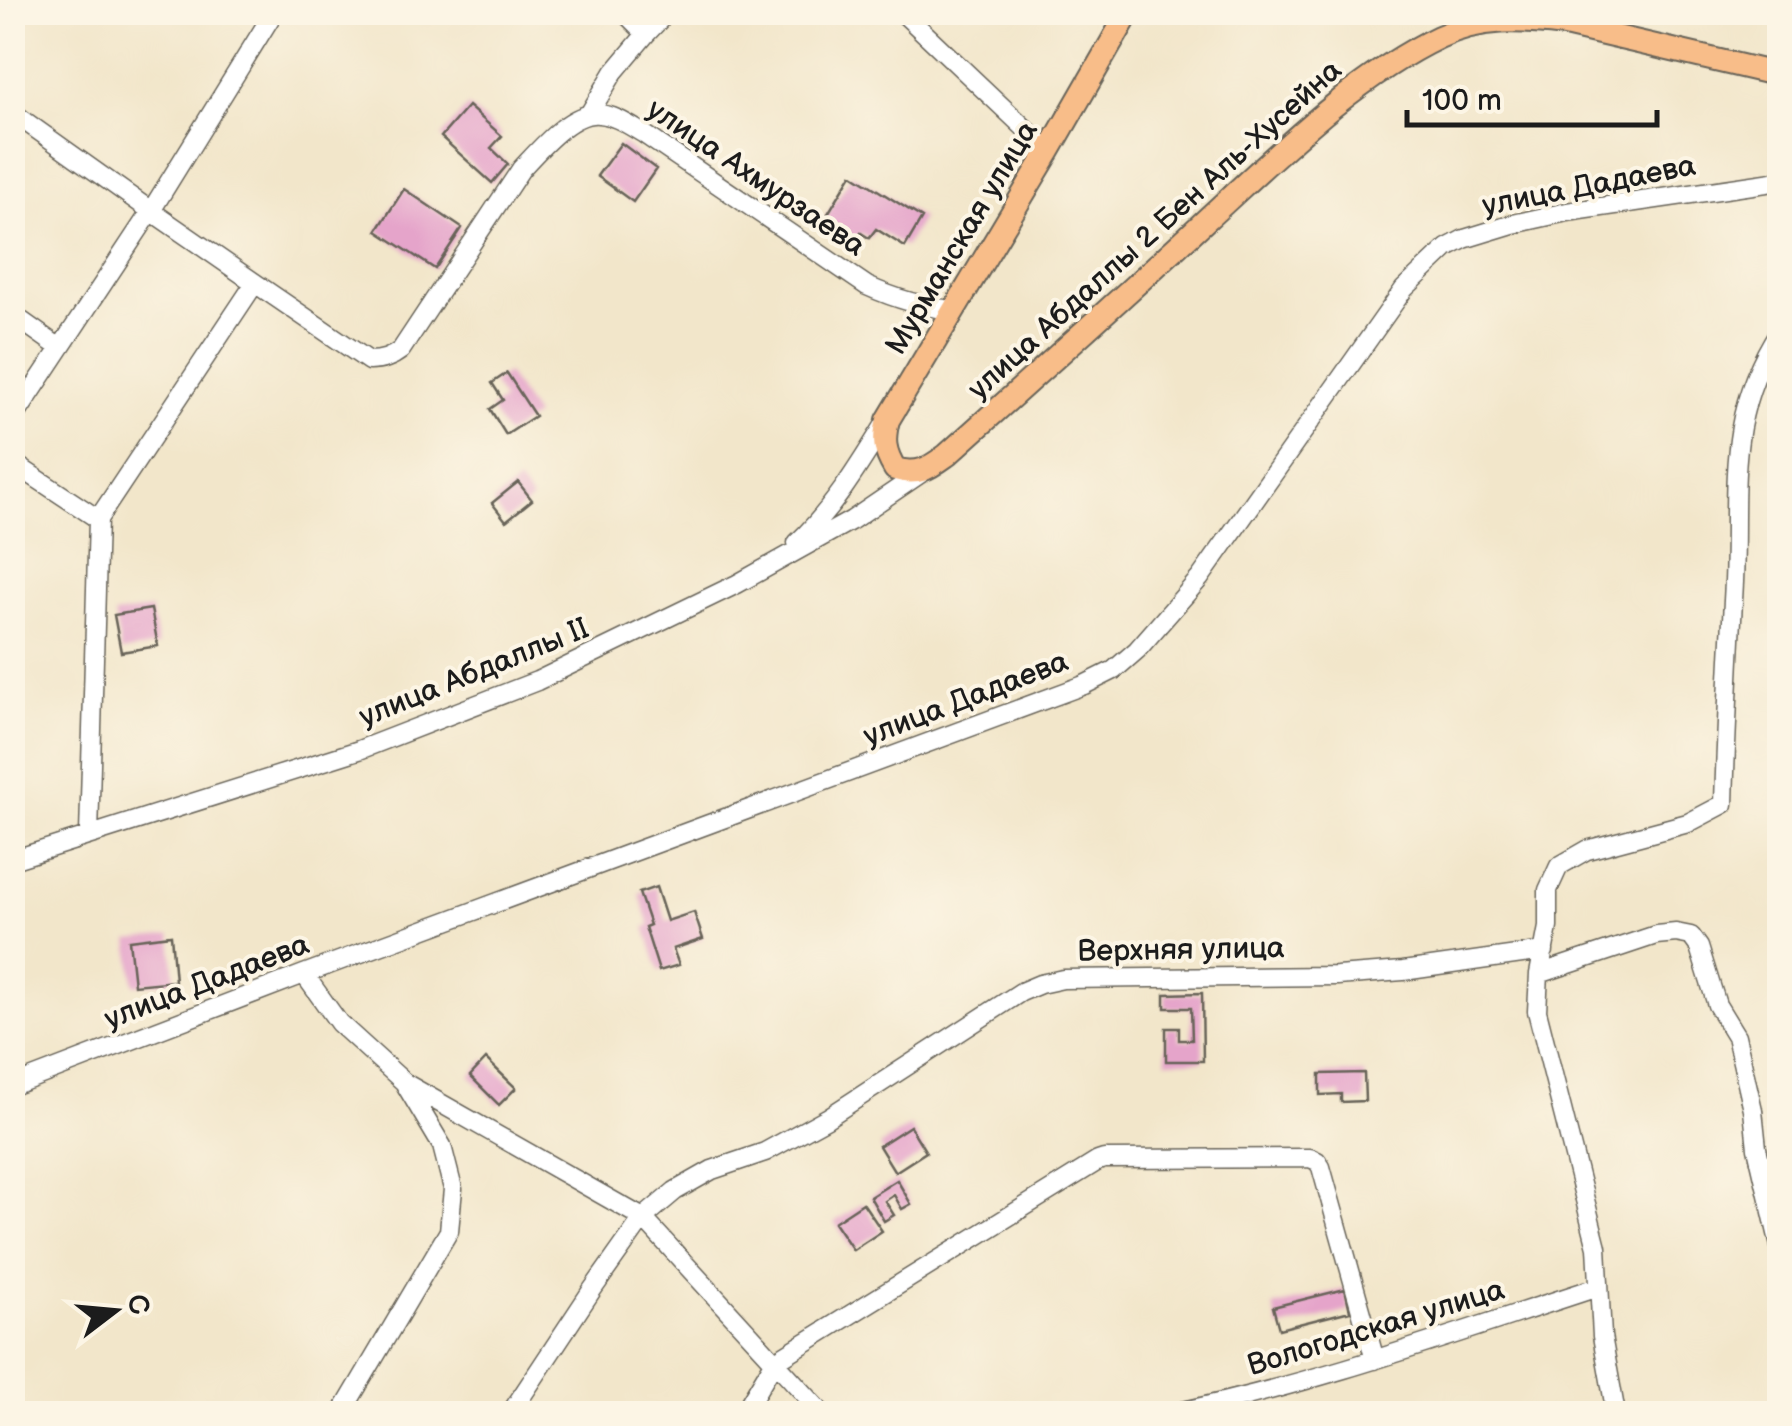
<svg xmlns="http://www.w3.org/2000/svg" width="1792" height="1426" font-family="'Balsamiq Sans',sans-serif">
<style>
.building{fill:#e5a4ca}
.lines{fill:none;stroke-linecap:round;stroke-linejoin:round}
.minor-casing{stroke:#676359;stroke-width:21}
.major-casing{stroke:#676359;stroke-width:26}
.minor{stroke:#fff;stroke-width:18}
.major{stroke:#f8bd89;stroke-width:22}
.labels{text-anchor:middle;dominant-baseline:central;stroke-width:8;stroke-linejoin:round;paint-order:stroke}
.street-label{font-size:30px;fill:#1c1c1c;stroke:#fcf5e5}
</style>
<rect width="100%" height="100%" fill="#fcf5e5"/>
<filter id="ink" filterUnits="userSpaceOnUse"><feTurbulence type="fractalNoise" baseFrequency=".01" numOctaves="2"/><feDisplacementMap in="SourceGraphic" scale="20" xChannelSelector="R" yChannelSelector="G"/><feConvolveMatrix kernelMatrix="1 2 1 2 8 2 1 2 1" color-interpolation-filters="sRGB"/></filter>
<filter id="wash" filterUnits="userSpaceOnUse"><feTurbulence type="fractalNoise" baseFrequency=".0048" numOctaves="4" result="noise"/><feDisplacementMap in="SourceGraphic" scale="40" xChannelSelector="R" yChannelSelector="G"/><feGaussianBlur stdDeviation="2.25" result="paint"/><feColorMatrix in="noise" values="0 0 0 0 0 0 0 0 0 0 0 0 0 0 0 0 0 1.4 0 .05"/><feComposite in="paint" operator="in"/></filter>
<g filter="url(#wash)">
<rect width="100%" height="100%" fill="#f2e6ca"/>
<g id="blocks">
<!-- building -->
<path class="building" d="M 468,106 L 502,136 L 491,148 L 508,164 L 492,183 L 441,137 Z
M 621,143 L 656,169 L 633,202 L 597,176 Z
M 852,174 L 922,218 L 905,247 L 876,229 L 869,238 L 861,233 L 853,245 L 821,225 Z
M 404,189 L 462,228 L 435,269 L 377,231 Z
M 507,373 L 535,416 L 506,435 L 490,409 L 503,400 L 492,383 Z
M 518,482 L 532,500 L 506,521 L 492,503 Z
M 151,609 L 158,646 L 121,652 L 114,615 Z
M 656,887 L 667,921 L 694,912 L 703,939 L 673,949 L 679,965 L 659,971 L 645,927 L 650,925 L 639,893 Z
M 171,935 L 175,981 L 134,985 L 129,940 Z
M 1202,993 L 1203,1061 L 1166,1061 L 1166,1028 L 1179,1028 L 1179,1040 L 1192,1040 L 1191,1008 L 1165,1008 L 1165,994 Z
M 486,1059 L 516,1088 L 499,1105 L 470,1076 Z
M 1364,1073 L 1365,1101 L 1341,1102 L 1341,1094 L 1320,1095 L 1320,1074 Z
M 910,1126 L 926,1152 L 895,1172 L 879,1146 Z
M 897,1180 L 911,1204 L 902,1209 L 894,1195 L 885,1201 L 894,1215 L 884,1221 L 870,1197 Z
M 863,1203 L 882,1231 L 853,1250 L 834,1222 Z
M 1345,1289 L 1350,1311 L 1279,1329 L 1273,1307 Z"/>
</g>
</g>
<g filter="url(#ink)">
<use href="#blocks" fill-opacity="0" stroke="#676359" stroke-width="2.5"/>
<g class="lines">
<defs>
<path id="minor" d="M 624,12 L 646,34
M 902,12 L 1049,151
M 12,112 L 151,211 L 12,421
M 589,114 L 614,72 L 646,34 L 667,12
M 255,283 L 369,361 C 382,361 391,358 401,350 L 521,169 C 539,150 571,111 599,114 C 615,115 630,126 644,134 L 867,286 C 896,299 922,307 953,310
M 12,314 L 60,348
M 12,462 L 98,519 L 89,835
M 98,519 L 255,283 L 151,211 L 274,12
M 797,543 C 833,509 859,466 885,424
M 12,860 L 359,750 L 537,681 L 737,584 L 852,520 L 927,469
M 304,974 L 339,1023 L 405,1083 L 643,1218 L 823,1414
M 1539,974 L 1656,935 L 1676,933 L 1691,936 L 1699,947 L 1717,1005 L 1736,1036 L 1753,1110 L 1757,1148 L 1780,1246
M 12,1086 L 304,974 L 1084,685 L 1114,670 L 1137,650 L 1200,578 L 1404,289 L 1447,248 L 1464,239 L 1513,224 L 1567,212 L 1780,181
M 341,1414 L 449,1231 L 453,1189 L 442,1146 L 405,1084
M 510,1414 L 592,1290 L 643,1218 L 675,1191 L 712,1170 L 765,1152 L 827,1118 L 1021,992 L 1040,984 L 1063,979 L 1337,976 L 1403,971 L 1544,951
M 743,1414 L 774,1362 L 1098,1161 L 1104,1159 L 1310,1158 L 1317,1161 L 1321,1167 L 1375,1360
M 1169,1414 C 1315,1384 1456,1333 1598,1287
M 1616,1414 L 1602,1336 L 1597,1247 L 1537,1011 L 1539,974 L 1548,927 L 1548,890 L 1559,866 L 1587,850 L 1688,823 L 1724,804 C 1726,730 1730,656 1734,582 C 1738,486 1724,416 1780,330"/>
<path id="major" d="M 1129,12 L 1049,151 L 888,420 C 883,440 884,451 895,469 C 919,476 929,468 947,455 C 1034,377 1121,299 1206,220 C 1276,156 1353,78 1439,37 C 1482,17 1520,20 1565,25 L 1780,75"/>
</defs>
<!-- minor casing -->
<use href="#minor" class="minor-casing"/>
<!-- major casing -->
<use href="#major" class="major-casing"/>
<!-- minor -->
<use href="#minor" class="minor"/>
<!-- major -->
<use href="#major" class="major"/>
</g>
</g>
<g class="labels">
<!-- street labels -->
<g class="street-label">
<text transform="translate(756 178) rotate(34)">улица Ахмурзаева</text>
<text transform="translate(1589 186) rotate(-11)">улица Дадаева</text>
<text transform="translate(1155 230) rotate(-42)">улица Абдаллы 2 Бен Аль-Хусейна</text>
<text transform="translate(962 238) rotate(-59)">Мурманская улица</text>
<text transform="translate(474 673) rotate(-22)">улица Абдаллы II</text>
<text transform="translate(966 699) rotate(-21)">улица Дадаева</text>
<text transform="translate(1181 950) rotate(-1)">Верхняя улица</text>
<text transform="translate(207 982) rotate(-21)">улица Дадаева</text>
<text transform="translate(1376 1328) rotate(-17)">Вологодская улица</text>
</g>
</g>
<!-- margin -->
<rect width="1792" height="1426" fill="none" stroke="#fcf5e5" stroke-width="50"/>
<!-- north arrow -->
<g transform="translate(115 1311) rotate(74)" stroke="#fcf5e5" stroke-width="8" paint-order="stroke">
<path d="M0-8L18 38L0 25L-18 38Z" fill="#1c1c1c"/>
<text y="-15" font-size="28" font-weight="bold" text-anchor="middle" fill="#1c1c1c">С</text>
</g>
<!-- scale -->
<path d="M1407 110v15h250v-15" fill="none" stroke="#1c1c1c" stroke-width="5"/>
<text x="1422" y="110" font-size="30" fill="#1c1c1c" stroke="#fcf5e5" stroke-width="8" paint-order="stroke">100 m</text>
</svg>
